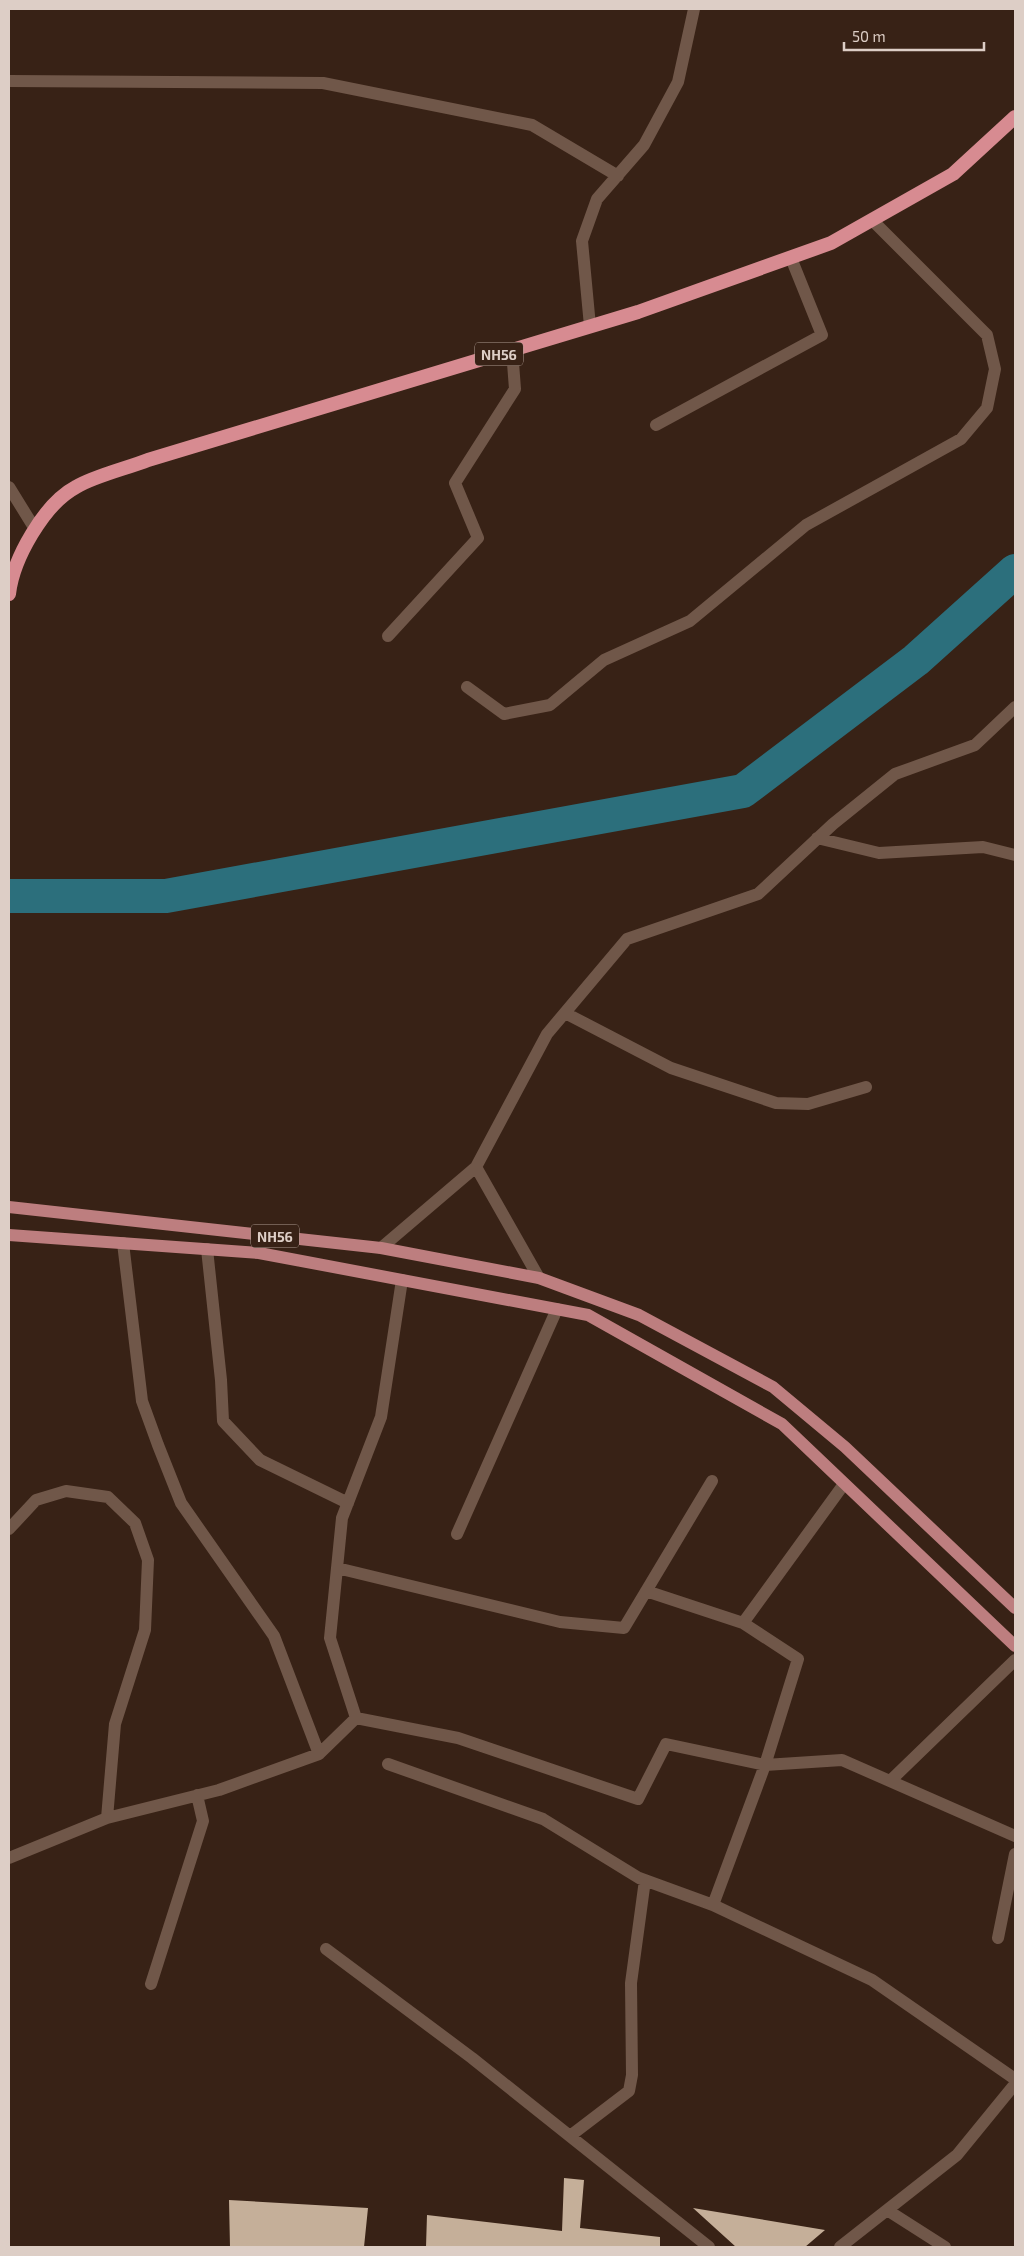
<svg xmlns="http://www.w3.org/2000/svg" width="1024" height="2256" font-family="'Exo 2',sans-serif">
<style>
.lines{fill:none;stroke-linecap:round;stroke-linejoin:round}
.river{stroke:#2c6f7c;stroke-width:34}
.building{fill:#c5af99}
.minor{stroke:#705749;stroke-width:12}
.primary{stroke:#bd7e7f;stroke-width:12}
.trunk{stroke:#d78b91;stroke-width:14}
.labels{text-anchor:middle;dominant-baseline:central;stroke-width:5;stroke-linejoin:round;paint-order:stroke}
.shield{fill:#382216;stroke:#ac9a91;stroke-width:1}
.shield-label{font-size:14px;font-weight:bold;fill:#ddcec6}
</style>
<rect width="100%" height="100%" fill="#382216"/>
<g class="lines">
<!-- river -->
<path class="river" d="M 9,896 L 166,896 L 743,791 L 916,660 L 1015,571"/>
</g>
<!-- building -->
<path class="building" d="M 564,2178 L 584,2180 L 580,2228 L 660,2237 L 660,2247 L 426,2247 L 427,2215 L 562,2231 Z
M 229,2200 L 368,2208 L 364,2247 L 230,2247 Z
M 693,2208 L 825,2230 L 805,2247 L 736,2247 Z"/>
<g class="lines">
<!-- minor -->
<path class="minor" d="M 9,81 L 323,83 L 532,125 L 618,176
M 590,326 L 582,241 L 597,199 L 644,145 L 678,82 L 694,9
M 656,425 L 822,335 L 791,258
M 9,487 L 35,529
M 388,636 L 478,538 L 455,483 L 515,389 L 512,350
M 467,687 L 504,714 L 550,705 L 604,660 L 690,621 L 806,525 L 961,439 L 987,408 L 995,369 L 987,335 L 872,220
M 817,838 L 879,853 L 983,847 L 1015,855
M 565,1013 L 671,1068 L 776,1103 L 808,1104 L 866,1087
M 476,1167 L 547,1034 L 627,939 L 758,894 L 833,824 L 895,774 L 975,745 L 1015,707
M 123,1243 L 142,1401 L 158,1445 L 181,1503 L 274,1636 L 319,1754
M 381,1248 L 476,1167 L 539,1278
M 207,1249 L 221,1380 L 223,1421 L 260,1460 L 348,1503
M 9,1529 L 36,1500 L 66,1491 L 108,1497 L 135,1523 L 148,1560 L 145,1630 L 115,1724 L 107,1818
M 457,1534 L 557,1309
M 337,1568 L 560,1622 L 624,1628 L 712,1481
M 646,1591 L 743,1623 L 798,1659 L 765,1765 L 713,1905
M 743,1623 L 844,1484
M 356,1718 L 458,1738 L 638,1799 L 666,1744 L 765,1765 L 842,1760 L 1015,1836
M 356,1718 L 330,1638 L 342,1518 L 381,1417 L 402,1280
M 388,1764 L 543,1819 L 639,1878 L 713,1905 L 872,1980 L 1015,2079
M 890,1781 L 1015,1660
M 9,1858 L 107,1818 L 219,1790 L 319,1754 L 356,1718
M 998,1938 L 1015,1854
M 326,1949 L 472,2058 L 709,2247
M 151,1984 L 203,1821 L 197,1795
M 570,2136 L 629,2091 L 632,2075 L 631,1983 L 645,1880
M 887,2210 L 945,2247
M 840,2247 L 957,2155 L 1015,2084"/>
<!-- primary -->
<path class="primary" d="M 9,1207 L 381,1248 L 539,1278 L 639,1315 L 773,1387 L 845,1447 L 1015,1608
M 9,1235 L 259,1253 L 588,1315 L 782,1424 L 1015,1646"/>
<!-- trunk -->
<path class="trunk" d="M 9,594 C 13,559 44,504 76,487 C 94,476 128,468 148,460 L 638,312 L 831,243 L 953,174 L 1015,117"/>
</g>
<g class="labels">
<!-- shield labels -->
<g class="shield">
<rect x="475" y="342.5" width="48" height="23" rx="4"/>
<rect x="251" y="1224.5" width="48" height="23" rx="4"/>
</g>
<g class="shield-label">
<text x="499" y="354">NH56</text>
<text x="275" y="1236">NH56</text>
</g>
</g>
<!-- border -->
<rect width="1024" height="2256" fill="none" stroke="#ddcec6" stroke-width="20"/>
<!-- scale -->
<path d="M844 42v8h140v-8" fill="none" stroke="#ddcec6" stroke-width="2.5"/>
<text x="852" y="42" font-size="15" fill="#ddcec6" stroke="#382216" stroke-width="4" paint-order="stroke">50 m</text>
</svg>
